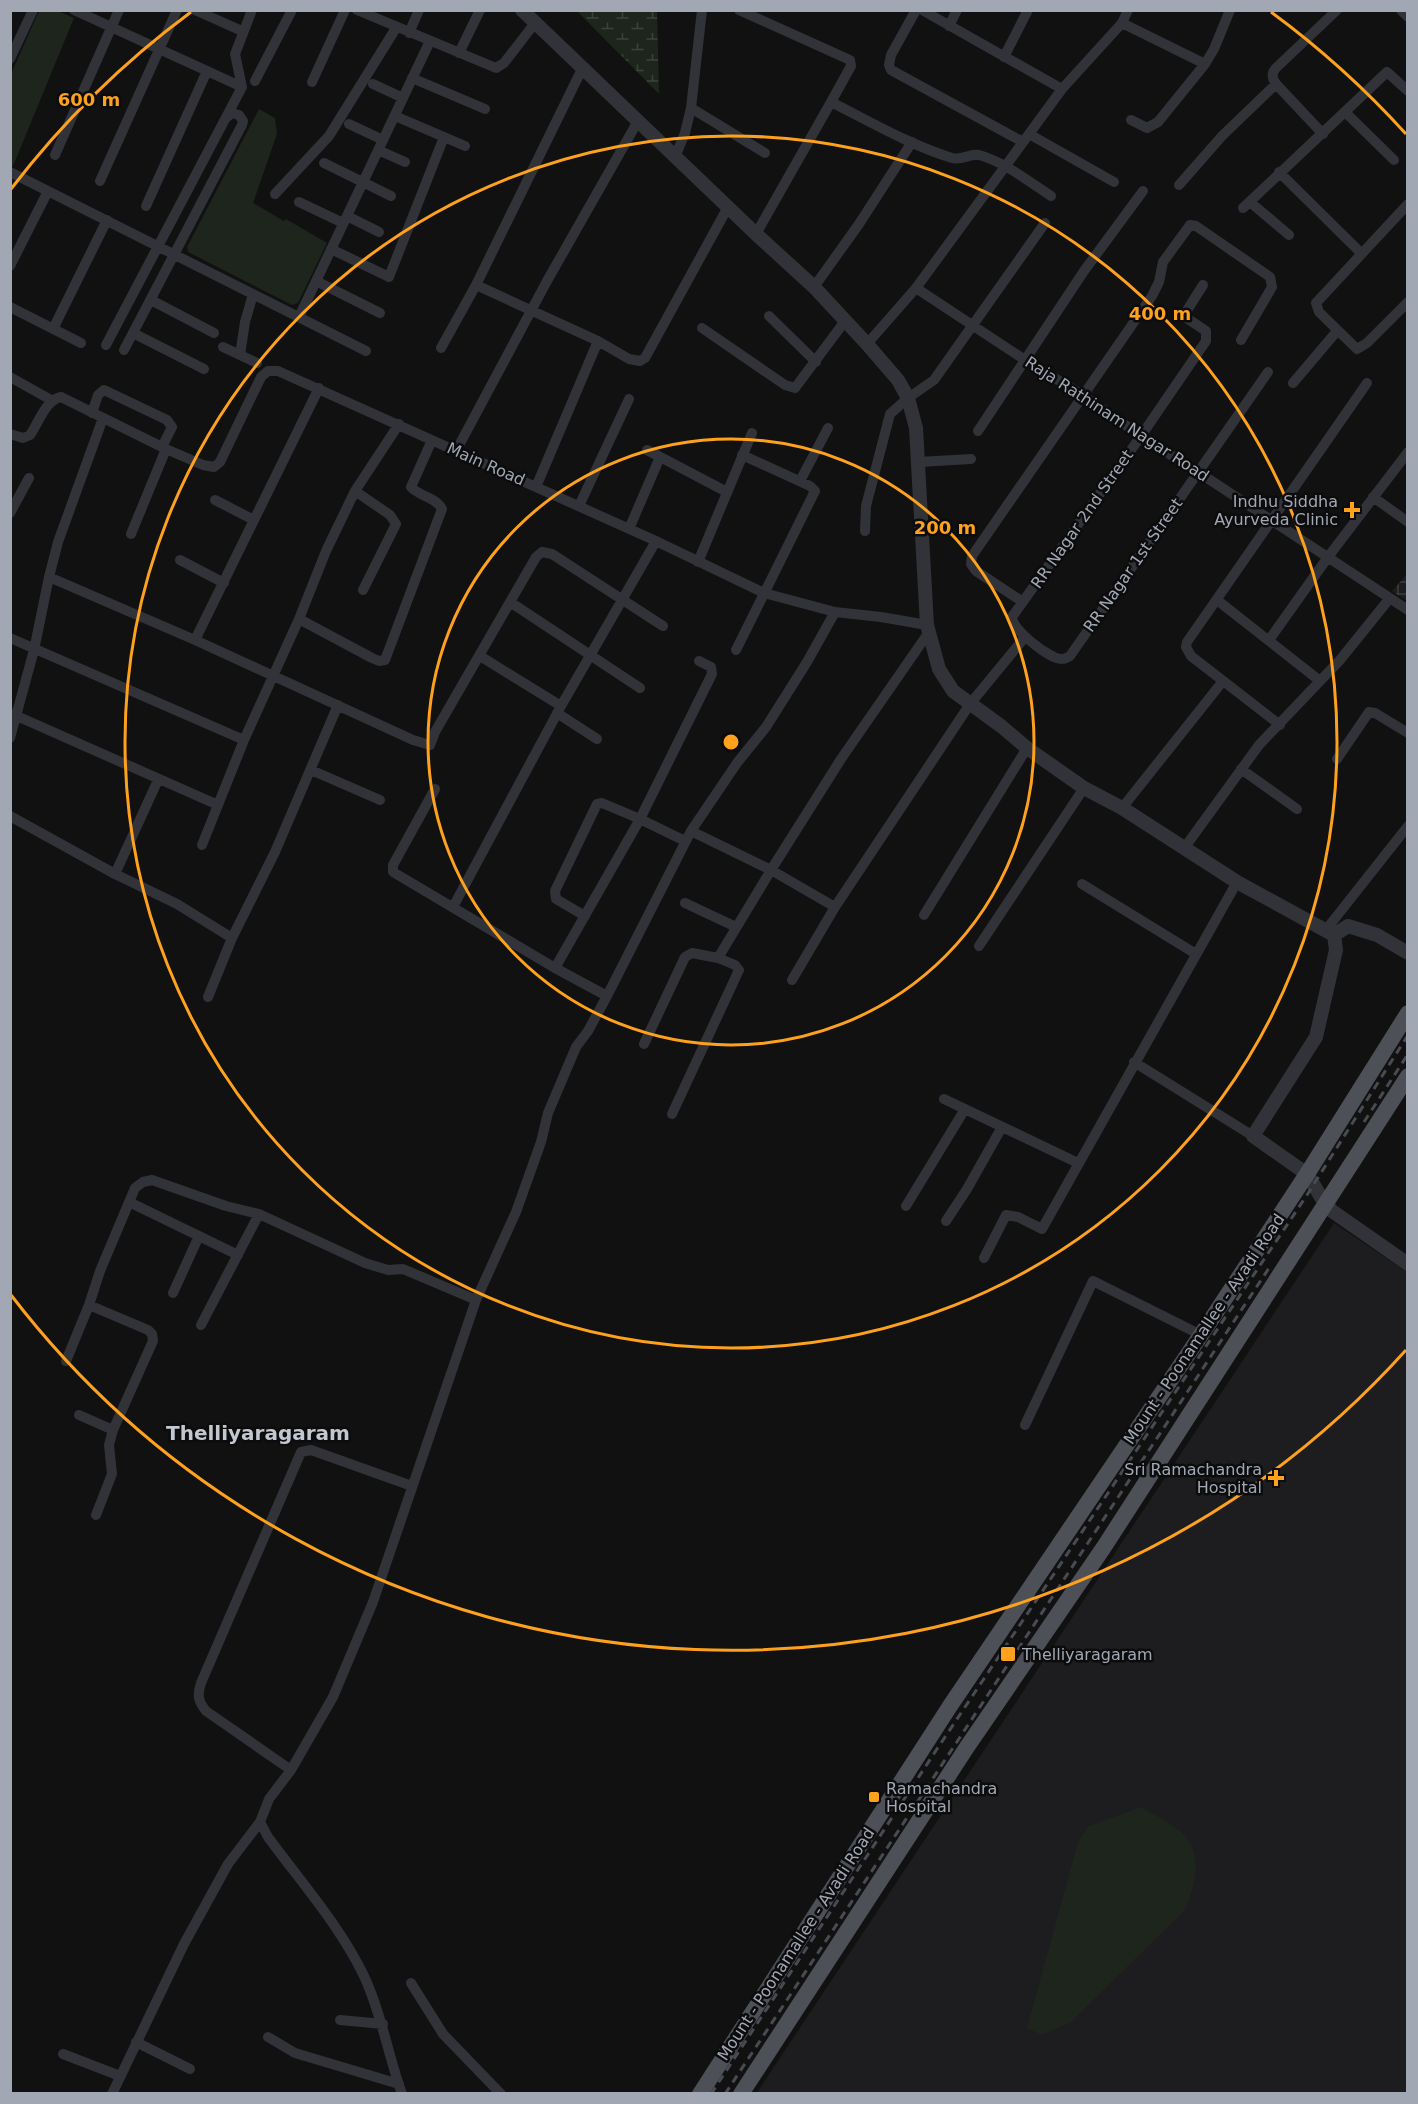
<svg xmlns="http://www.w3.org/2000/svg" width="1418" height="2104" font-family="'DejaVu Sans',sans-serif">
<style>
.built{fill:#1d1d1f}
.industrial{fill:url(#industrial-grid)}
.green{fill:#1d251d}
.wetland{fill:url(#wetland-marsh)}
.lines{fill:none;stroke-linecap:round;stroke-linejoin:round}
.minor{stroke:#313338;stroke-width:10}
.tertiary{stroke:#313338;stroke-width:14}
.primary{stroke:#4d5057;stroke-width:16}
.rail{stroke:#484b51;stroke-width:3;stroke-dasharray:8 6;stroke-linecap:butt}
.ring{fill:none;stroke:#fea11d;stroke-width:3}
.poi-dot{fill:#fea11d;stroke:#0c0c0d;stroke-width:2}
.labels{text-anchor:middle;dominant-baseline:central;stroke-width:5;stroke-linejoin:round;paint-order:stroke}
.street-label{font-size:16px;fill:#a1a8b4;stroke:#0c0c0d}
.poi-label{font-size:16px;fill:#a1a8b4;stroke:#0c0c0d;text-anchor:end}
.quarter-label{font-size:20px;font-weight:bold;fill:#c2c7d0;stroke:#0c0c0d}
.centre{fill:#fea11d;stroke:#0c0c0d;stroke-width:3}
.ring-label{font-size:18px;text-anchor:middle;font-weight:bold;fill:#fea11d;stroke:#0c0c0d;stroke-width:5;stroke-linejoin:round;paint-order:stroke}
</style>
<defs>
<pattern id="industrial-grid" width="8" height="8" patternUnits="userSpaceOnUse" patternTransform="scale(1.5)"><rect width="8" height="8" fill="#1d1d1f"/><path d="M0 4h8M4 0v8" fill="none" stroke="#3b3b3d"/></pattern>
<pattern id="wetland-marsh" width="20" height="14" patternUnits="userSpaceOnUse" patternTransform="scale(1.5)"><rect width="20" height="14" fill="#1d251d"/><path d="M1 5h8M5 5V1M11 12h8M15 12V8" fill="none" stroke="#3b423b"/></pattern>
</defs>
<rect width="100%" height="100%" fill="#111112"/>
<!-- built -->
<path class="built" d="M 1334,1223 L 1407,1272 L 1407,2093 L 756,2094 Z"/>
<!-- industrial -->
<path class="industrial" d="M 1407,574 L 1407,601 L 1392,591 Z"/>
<!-- green -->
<path class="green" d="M 39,11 L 58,11 L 74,18 L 13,166 L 10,165 L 11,74 Z
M 259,109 L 275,118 L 277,134 L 253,203 L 284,221 L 286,219 L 327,243 L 298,303 L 292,305 L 188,252 L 187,247 Z
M 1141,1807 C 1171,1825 1200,1833 1195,1874 C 1193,1888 1190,1898 1185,1910 L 1071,2022 L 1042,2035 L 1027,2028 L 1078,1842 L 1089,1826 Z"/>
<!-- wetland -->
<path class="wetland" d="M 577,11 L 657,11 L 659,94 Z"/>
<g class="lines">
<!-- minor -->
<path class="minor" d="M 74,10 L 242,87
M 195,10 L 242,31
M 357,10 L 496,68 L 504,63 L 535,23
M 739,10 L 850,60 L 851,66 L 831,102
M 916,10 L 891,55 L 889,65 L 891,70 L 1023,142
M 922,10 L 1062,89
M 1401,10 L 1408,17
M 1122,23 L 1205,64
M 949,26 L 957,10
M 409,33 L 419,10
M 459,53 L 480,10
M 1004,57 L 1028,10
M 10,59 L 33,10
M 412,78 L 485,109
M 255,81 L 292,10
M 312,82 L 345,10
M 373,84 L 403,98
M 691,108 L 765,153
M 1345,112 L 1394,160
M 395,116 L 465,146
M 1131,120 L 1147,128 L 1158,122 L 1205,64 L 1214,49 L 1230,10
M 349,124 L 383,140
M 1029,134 L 1114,182
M 1323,134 L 1276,84 C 1272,78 1271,73 1276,68 L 1337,10
M 378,150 L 405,162
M 55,155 L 119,10
M 675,157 L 685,133 L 691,108 L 702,10
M 324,163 L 391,196
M 10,172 L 366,351
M 1279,172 L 1361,253
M 100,181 L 177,10
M 1179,185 L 1222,136 L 1276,84
M 275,194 L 329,136 L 396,28
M 299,202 L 343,223
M 1250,202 L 1289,235
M 1408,204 L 1316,303 L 1319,312 L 1357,349 L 1367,343 L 1408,302
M 146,206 L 207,71
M 1243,208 L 1387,72 L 1408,91
M 347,216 L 379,232
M 756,234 L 831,102 C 871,122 910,145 952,158 C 962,161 970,153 979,155 C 1005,162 1029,182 1051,196
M 331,249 L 389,277 L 444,137
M 10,266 L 48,191
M 316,281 L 380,313
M 476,285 L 598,341 L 629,359 L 640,361 L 645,358 L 728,207
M 1203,285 L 1186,312 L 1185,317 L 1206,331 L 1206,341 L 1141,436 L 1012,617 C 1011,629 1050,659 1061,659 C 1066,659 1066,658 1070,656 L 1268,372
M 814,287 L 859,224 L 912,142
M 916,288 L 1025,360 L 1084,396 L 1141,436 L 1198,472 L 1408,610
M 151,300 L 214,333
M 10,307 L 81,343
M 769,316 L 816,362
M 299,317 L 430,41
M 702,328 L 785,385 L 795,388 L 845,321
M 53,329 L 107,220
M 133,333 L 204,369
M 867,344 L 916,288 L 1062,89 L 1122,23 L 1128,10
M 106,345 L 242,87 L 235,54 L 252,10
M 223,347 L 257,363
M 441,348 L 476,285 L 582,69
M 124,350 L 242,125 L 243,121 L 239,115 L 232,113 L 226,118
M 240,355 L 245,322 L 253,294
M 10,377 L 53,401
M 1293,383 L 1337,331
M 92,413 L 98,395 L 104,390 L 167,420 L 172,427 L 162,447
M 978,431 L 1084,271 L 1143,191
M 10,434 L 23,438 L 30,435 C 38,424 46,399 61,397 L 166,449 L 203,465 L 214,467 L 220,462 L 261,377 L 268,371 L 278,371 L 656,541 L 764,593 L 835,612 L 881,617 L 927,625
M 647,450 L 727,492
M 456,451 L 547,281 L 638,121
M 919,462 L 971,459
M 800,481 L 828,428
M 536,487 L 598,341
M 355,491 L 390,515 L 396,524 L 363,590
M 1373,497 L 1408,522
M 215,500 L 254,520
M 579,506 L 629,399
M 10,513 L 29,478
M 629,529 L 660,457
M 865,531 L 866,506 L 890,414 L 908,398 L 934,380 L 1045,223
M 131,534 L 166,449
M 180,560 L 224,583
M 698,562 L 752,433
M 49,577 L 195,640 L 413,740 L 430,745 L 435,732 L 536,557 L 542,552 L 552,554 L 663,626
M 1217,600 L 1320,681
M 510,602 L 640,688
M 1023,602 L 976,571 L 971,564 L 972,556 L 1152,296 L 1159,282 L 1163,262 L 1190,225 L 1196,226 L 1270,277 L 1272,287 L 1241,340
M 299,619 L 372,658 L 379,661 L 385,660 L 442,509 C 436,497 420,497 411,487 L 432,440
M 10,638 L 244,740
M 195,640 L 319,388
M 1269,640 L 1328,557 L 1408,452
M 736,650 L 815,491 L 810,486 L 742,455
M 480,656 L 561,706
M 10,713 L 218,805 L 244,740 L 299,619 L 326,551 L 355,491 L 399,424
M 557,713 L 597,739
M 1280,725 L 1191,656 L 1186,647 L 1187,642 L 1367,383
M 10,738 L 34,650 L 49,577 L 58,542 L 103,418
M 1337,759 L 1369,712 L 1375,713 L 1408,733
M 1241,769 L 1297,809
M 311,770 L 380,800
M 158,780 L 115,874 L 177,904 L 232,938
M 435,789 L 393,865 L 393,872 L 555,968 L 640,819 L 685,841
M 1122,808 L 1223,681
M 10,816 L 115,874
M 691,831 L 771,870 L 841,759 L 929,632
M 202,845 L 218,805
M 1185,847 L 1259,745 L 1340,660 L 1390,598
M 1082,884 L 1196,954
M 685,903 L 736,927
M 453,907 L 561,706 L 656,541
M 924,915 L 1027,748
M 585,916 L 556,899 L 555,891 L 597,804 L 602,803 L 640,819 L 712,674 L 711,667 L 699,661
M 1325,931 L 1408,826
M 979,946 L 1084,788
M 555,968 L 607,996
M 792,980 L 835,907 L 970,704 L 1025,637
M 208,997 L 232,938 L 275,852 L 338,705
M 644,1044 L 685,957 L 692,953 L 718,958
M 1134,1062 L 1253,1136
M 944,1099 L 1078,1163
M 672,1114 L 739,970 L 735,965 L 718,958 L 771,870 L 835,907
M 129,1202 L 238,1255
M 906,1206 L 965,1109
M 946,1221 L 967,1189 L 1002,1127
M 984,1258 L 1006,1215 L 1018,1217 L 1042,1229 L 1237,882
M 173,1293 L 199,1236
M 201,1325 L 259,1214
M 66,1361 L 89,1305
M 79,1415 L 113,1430
M 1025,1425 L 1093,1281 L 1201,1335
M 96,1515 L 112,1474 L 109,1445 L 113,1430 L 153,1341 L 152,1334 L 148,1330 L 89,1305 L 100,1271 L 135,1188 L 143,1182 L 152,1180 L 226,1206 L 259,1214 L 365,1263 L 388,1270 L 403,1269 L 476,1300
M 291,1770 L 206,1711 C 198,1701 197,1695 201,1683 L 301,1452 L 311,1450 L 412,1486
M 260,1822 L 268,1837 C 301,1882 340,1926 364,1976 C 382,2015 388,2055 402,2094
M 411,1983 L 443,2034 L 501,2094
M 340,2020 L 383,2024
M 268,2037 L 295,2053 L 399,2084
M 136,2042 L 190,2069
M 63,2054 L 120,2076
M 112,2094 L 184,1944 L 228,1864 L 260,1822 L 269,1799 L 291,1770 L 333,1697 L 373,1602 L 476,1300 L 516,1212 L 541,1142 L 548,1113 L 576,1047 L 588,1031 L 607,996 L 691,831 L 737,763 L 766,727 L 807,662 L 835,612"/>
<!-- tertiary -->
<path class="tertiary" d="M 522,10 L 756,234 L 814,287 L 867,344 L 898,380 L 908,398 L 916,428 L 927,625 L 939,669 L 953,691 L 1001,726 L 1027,748 L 1084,788 L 1122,808 L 1237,882 L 1334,935
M 1334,935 L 1336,950 L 1316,1037 L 1253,1136 L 1307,1174 L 1324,1202 L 1332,1211 L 1408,1264
M 1334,935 L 1348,926 L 1377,935 L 1408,953"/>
<!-- primary -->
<path class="primary" d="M 700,2094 L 950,1706 L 1201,1335 L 1307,1174 L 1408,1013
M 741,2094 L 967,1747 L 1104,1547 L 1408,1076"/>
<!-- rail -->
<path class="rail" d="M 1364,1122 L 1408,1054
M 711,2094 L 935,1752 L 1307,1195 L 1408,1035
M 725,2094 L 1269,1268"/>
</g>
<!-- distance rings -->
<g class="ring">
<circle cx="731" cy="742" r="303"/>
<circle cx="731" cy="742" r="606"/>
<path d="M1406 1350A908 908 0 0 1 11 1295M11 189A908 908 0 0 1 191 12M1271 12A908 908 0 0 1 1406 134"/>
</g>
<!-- markers -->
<g class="poi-dot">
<path d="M1349 501h6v6h6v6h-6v6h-6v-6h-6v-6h6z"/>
<path d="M1273 1469h6v6h6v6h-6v6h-6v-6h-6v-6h6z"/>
<rect x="1000" y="1646" width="16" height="16" rx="3"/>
<rect x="868" y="1791" width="12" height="12" rx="3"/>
</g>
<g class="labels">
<!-- street labels -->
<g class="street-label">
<text transform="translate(1117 419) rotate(33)">Raja Rathinam Nagar Road</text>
<text transform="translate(486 464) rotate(24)">Main Road</text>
<text transform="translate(1082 519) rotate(-55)">RR Nagar 2nd Street</text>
<text transform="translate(1133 565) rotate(-55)">RR Nagar 1st Street</text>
<text transform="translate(1204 1329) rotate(-56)">Mount - Poonamallee - Avadi Road</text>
<text transform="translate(796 1944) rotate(-57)">Mount - Poonamallee - Avadi Road</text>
</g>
<!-- poi labels -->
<g class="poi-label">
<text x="1338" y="501">Indhu Siddha<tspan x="1338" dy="18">Ayurveda Clinic</tspan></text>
<text x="1262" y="1469">Sri Ramachandra<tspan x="1262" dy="18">Hospital</tspan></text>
<text x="1022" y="1654" text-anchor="start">Thelliyaragaram</text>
<text x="886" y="1788" text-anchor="start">Ramachandra<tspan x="886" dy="18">Hospital</tspan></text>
</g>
<!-- quarter labels -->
<g class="quarter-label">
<text x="258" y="1433">Thelliyaragaram</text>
</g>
</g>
<circle cx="731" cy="742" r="9" class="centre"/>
<g class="ring-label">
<text x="89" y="106">600 m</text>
<text x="1160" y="320">400 m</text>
<text x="945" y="534">200 m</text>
</g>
<!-- border -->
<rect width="1418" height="2104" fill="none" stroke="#a1a8b4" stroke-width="24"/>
</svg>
